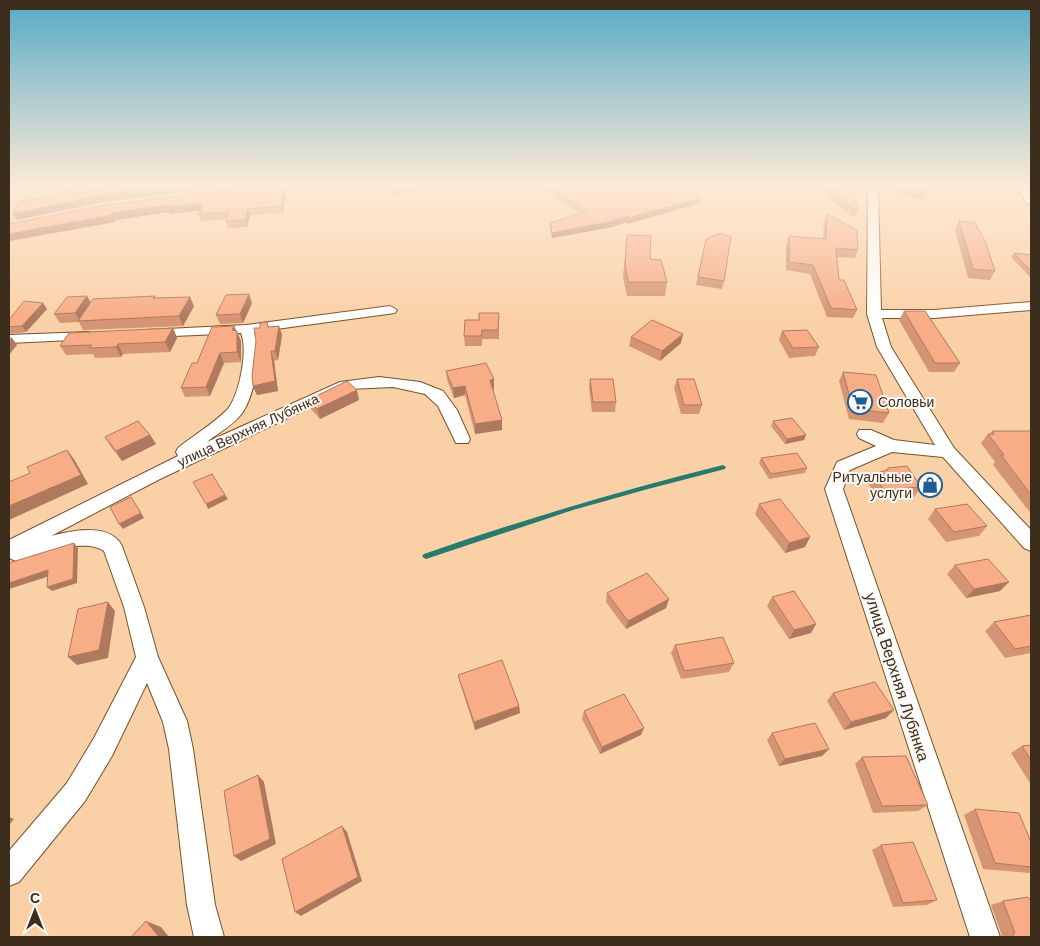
<svg xmlns="http://www.w3.org/2000/svg" width="1040" height="946" font-family="'DM Sans',sans-serif">
<style>
.lines{fill:none;stroke-linecap:round;stroke-linejoin:round}
.stream{fill:#287a6f;fill-rule:evenodd}
.street-casing{stroke:#75522b;stroke-width:2}
.street{fill:#fff;fill-rule:evenodd}
.wall{fill:#d59574}
.shaded-wall{fill:#ae795e}
.building{fill:#f8ad87;stroke:#ae795e}
.labels{text-anchor:middle;dominant-baseline:central;stroke-width:4;stroke-linejoin:round;paint-order:stroke}
.poi-label{font-size:14px;fill:#3c2d1c;stroke:#fef9f5;text-anchor:start}
.street-label{font-size:14px;fill:#3c2d1c;stroke:#fef9f5}
.near-street-label{font-size:16px;fill:#3c2d1c;stroke:#fef9f5}
</style>
<rect width="100%" height="100%" fill="#fad1a7"/>
<g class="lines">
<!-- stream -->
<path class="stream" d="M 723,465 L 726,467 L 725,469 L 648,489 L 573,510 L 426,559 L 424,558 L 422,556 L 424,554 C 522,520 622,490 723,465 Z"/>
<defs>
<path id="street" d="M 868,187 L 878,187 L 881,310 L 934,310 L 1031,302 L 1031,310 L 934,318 L 882,318 L 891,347 L 954,448 L 1031,530 L 1031,551 L 1024,548 L 943,457 L 892,452 L 850,470 L 843,489 L 1000,937 L 970,937 L 825,489 L 837,462 L 876,446 L 859,438 L 857,434 L 859,430 L 871,430 L 894,440 L 935,445 L 877,347 L 867,314 Z
M 1022,187 L 1031,187 L 1031,205 L 1027,204 L 1020,193 Z
M 390,306 L 397,310 L 395,313 L 254,332 C 263,351 254,395 243,412 C 235,424 218,433 207,442 L 340,382 L 379,377 L 420,382 L 443,391 L 457,410 L 470,439 L 468,443 L 456,443 L 438,406 L 425,394 L 393,387 L 349,389 L 160,479 L 51,536 C 71,531 110,522 122,546 L 144,607 L 158,657 L 187,721 L 193,749 L 215,905 L 224,937 L 194,937 L 187,905 L 169,749 L 163,722 L 147,683 L 112,756 L 85,801 L 19,882 L 9,886 L 9,851 L 67,783 L 94,738 L 136,657 L 124,607 L 104,551 C 84,537 38,555 16,561 L 9,558 L 9,540 L 178,456 L 176,452 L 178,448 C 190,438 223,417 230,406 C 240,390 248,350 241,333 L 152,337 L 145,333 L 147,330 L 246,325 Z
M 89,332 L 96,336 L 94,339 L 9,343 L 9,335 Z"/>
</defs>
<!-- street casing -->
<use href="#street" class="street-casing"/>
<!-- street -->
<use href="#street" class="street"/>
</g>
<!-- wall -->
<path class="wall" d="M 246,187 L 287,187 L 283,213 L 250,215 L 247,227 L 228,228 L 226,221 L 227,219 L 201,221 L 199,214 L 200,210 L 170,214 L 169,212 L 115,220 L 115,222 L 9,241 Z
M 542,187 L 656,187 L 702,198 L 701,203 L 627,224 L 627,222 L 612,227 L 552,238 L 550,229 L 550,223 L 580,213 L 542,189 Z
M 815,187 L 852,187 L 857,211 L 854,218 Z
M 894,187 L 923,187 L 928,192 L 925,199 L 899,196 Z
M 827,214 L 858,250 L 855,258 L 836,257 L 839,280 L 857,310 L 853,318 L 827,317 L 810,274 L 786,270 L 786,245 L 789,236 L 823,239 L 824,222 Z
M 959,221 L 995,271 L 990,280 L 968,278 L 955,230 Z
M 627,235 L 650,259 L 667,282 L 665,296 L 627,296 L 623,277 Z
M 706,239 L 724,281 L 722,289 L 696,285 Z
M 1014,253 L 1031,255 L 1031,254 L 1031,278 L 1011,257 Z
M 155,296 L 156,298 L 194,306 L 183,326 L 83,330 L 79,322 L 60,323 L 54,314 L 91,302 Z
M 43,303 L 47,309 L 26,332 L 9,334 L 9,320 Z
M 252,303 L 243,323 L 220,324 L 216,315 Z
M 904,311 L 960,363 L 954,372 L 929,372 L 899,320 Z
M 267,322 L 269,327 L 282,335 L 278,360 L 274,361 L 278,391 L 257,395 L 253,386 L 260,328 Z
M 499,322 L 499,339 L 482,339 L 482,346 L 465,346 L 464,336 Z
M 234,326 L 241,341 L 241,362 L 224,363 L 210,396 L 185,397 L 181,388 L 197,363 Z
M 173,328 L 177,338 L 170,352 L 123,354 L 121,357 L 95,358 L 93,354 L 66,355 L 60,346 Z
M 782,331 L 819,347 L 815,356 L 789,358 L 779,340 Z
M 631,337 L 681,343 L 660,361 L 629,346 Z
M 446,371 L 494,379 L 494,389 L 492,389 L 502,430 L 475,434 L 465,395 L 454,398 L 447,380 Z
M 843,372 L 889,413 L 883,423 L 849,419 L 839,381 Z
M 590,379 L 616,402 L 615,412 L 592,412 L 589,388 Z
M 677,379 L 702,405 L 699,414 L 681,414 L 674,388 Z
M 308,400 L 359,400 L 320,419 L 311,409 Z
M 773,421 L 806,435 L 804,440 L 785,444 L 771,426 Z
M 992,431 L 1031,431 L 1031,513 L 1025,506 L 993,465 L 995,462 L 981,443 L 988,434 L 990,434 Z
M 150,435 L 156,444 L 122,461 L 111,447 L 105,437 Z
M 761,458 L 807,468 L 805,473 L 769,479 L 759,463 Z
M 888,468 L 921,487 L 914,497 L 878,499 L 868,483 L 873,474 L 886,470 Z
M 759,504 L 805,547 L 785,553 L 755,514 Z
M 935,509 L 987,526 L 979,536 L 946,542 L 928,519 Z
M 955,565 L 1000,591 L 966,598 L 947,574 Z
M 607,593 L 666,608 L 626,629 L 606,602 Z
M 772,597 L 816,624 L 811,633 L 789,639 L 767,606 Z
M 1031,615 L 1031,653 L 1005,658 L 985,631 L 994,622 Z
M 675,645 L 734,663 L 729,672 L 681,679 L 671,653 Z
M 458,675 L 519,706 L 520,713 L 475,730 L 460,683 Z
M 833,693 L 886,718 L 844,730 L 827,701 Z
M 584,711 L 641,735 L 600,754 L 582,719 Z
M 772,733 L 829,749 L 822,756 L 779,766 L 767,740 Z
M 1031,745 L 1031,785 L 1011,753 L 1022,746 Z
M 862,757 L 928,805 L 918,811 L 873,813 L 855,764 Z
M 975,809 L 1031,842 L 1031,872 L 1029,873 L 983,869 L 964,815 Z
M 881,845 L 937,900 L 927,905 L 893,907 L 872,850 Z
M 1003,901 L 1031,937 L 1001,937 L 1002,936 L 991,905 Z"/>
<!-- shaded-wall -->
<path class="shaded-wall" d="M 71,187 L 74,187 L 75,189 L 73,201 L 69,194 Z
M 165,187 L 219,187 L 103,202 L 17,220 L 13,214 L 100,195 Z
M 284,187 L 287,187 L 283,213 L 281,206 Z
M 397,187 L 440,187 L 391,195 L 390,188 Z
M 702,198 L 701,203 L 627,224 L 628,218 Z
M 203,203 L 206,210 L 170,214 L 169,212 L 115,220 L 115,222 L 9,241 L 9,234 L 112,213 L 168,205 Z
M 248,209 L 250,215 L 247,227 L 245,220 Z
M 628,216 L 627,222 L 612,227 L 552,238 L 552,233 Z
M 249,294 L 252,303 L 243,323 L 240,314 Z
M 87,296 L 93,306 L 80,321 L 75,313 Z
M 190,297 L 194,306 L 183,326 L 179,316 Z
M 43,303 L 47,309 L 26,332 L 22,326 Z
M 234,326 L 241,341 L 241,362 L 237,352 L 232,330 Z
M 279,326 L 282,335 L 278,360 L 275,351 Z
M 173,328 L 177,338 L 170,352 L 165,342 Z
M 683,334 L 681,343 L 660,361 L 662,351 Z
M 12,338 L 17,345 L 9,355 L 9,343 Z
M 118,344 L 123,354 L 121,357 L 116,347 Z
M 271,351 L 274,361 L 278,391 L 257,395 L 253,386 Z
M 220,353 L 224,363 L 210,396 L 206,387 Z
M 494,379 L 494,389 L 490,390 L 490,380 Z
M 465,386 L 465,395 L 454,398 L 453,388 Z
M 357,390 L 359,400 L 320,419 L 317,409 Z
M 502,420 L 502,430 L 475,434 L 475,424 Z
M 150,435 L 156,444 L 122,461 L 116,451 Z
M 806,435 L 804,440 L 785,444 L 787,439 Z
M 67,450 L 74,459 L 88,484 L 9,520 L 9,506 Z
M 225,495 L 228,499 L 208,509 L 206,504 Z
M 131,497 L 144,518 L 123,529 L 119,524 Z
M 810,537 L 805,547 L 785,553 L 789,543 Z
M 74,543 L 78,548 L 77,583 L 52,591 L 47,587 Z
M 48,570 L 53,575 L 9,589 L 9,583 Z
M 1009,582 L 1000,591 L 966,598 L 974,589 Z
M 669,599 L 666,608 L 626,629 L 628,621 Z
M 108,602 L 115,611 L 108,658 L 77,665 L 68,657 Z
M 816,624 L 811,633 L 789,639 L 794,630 Z
M 519,706 L 520,713 L 475,730 L 474,722 Z
M 894,710 L 886,718 L 844,730 L 851,722 Z
M 644,728 L 641,735 L 600,754 L 602,747 Z
M 829,749 L 822,756 L 779,766 L 785,759 Z
M 258,775 L 264,782 L 276,844 L 241,861 L 234,856 Z
M 9,817 L 14,819 L 9,825 Z
M 342,826 L 347,832 L 362,881 L 301,916 L 295,912 Z
M 146,921 L 161,927 L 169,937 L 159,937 Z"/>
<!-- building -->
<path class="building" d="M 55,187 L 71,187 L 69,194 L 104,189 L 104,187 L 165,187 L 100,195 L 13,214 L 19,201 L 53,197 Z
M 246,187 L 284,187 L 281,206 L 248,209 L 245,220 L 226,221 L 229,212 L 199,214 L 203,203 L 167,207 L 168,205 L 112,213 L 112,215 L 9,234 L 9,224 L 100,206 Z
M 548,187 L 656,187 L 657,188 L 661,187 L 685,187 L 702,198 L 628,218 L 628,216 L 613,221 L 552,233 L 550,223 L 586,211 Z
M 827,187 L 852,187 L 854,189 L 857,211 Z
M 900,187 L 923,187 L 928,192 L 902,190 Z
M 827,214 L 857,230 L 858,250 L 836,248 L 839,280 L 844,280 L 857,310 L 831,308 L 813,265 L 789,262 L 789,236 L 826,239 Z
M 959,221 L 975,223 L 985,241 L 995,271 L 973,269 Z
M 721,233 L 731,237 L 724,281 L 698,277 L 706,239 Z
M 627,235 L 651,236 L 650,259 L 661,260 L 667,282 L 628,282 L 625,264 Z
M 1014,253 L 1031,255 L 1031,271 Z
M 249,294 L 240,314 L 216,315 L 226,295 Z
M 87,296 L 75,313 L 54,314 L 67,297 Z
M 155,296 L 153,298 L 190,297 L 179,316 L 78,321 L 93,299 Z
M 24,301 L 43,303 L 22,326 L 9,327 L 9,320 Z
M 904,311 L 925,311 L 960,363 L 935,363 Z
M 479,313 L 499,313 L 498,330 L 482,330 L 481,336 L 464,336 L 465,320 L 479,320 Z
M 652,320 L 683,334 L 662,351 L 631,337 Z
M 267,322 L 268,327 L 279,326 L 275,351 L 271,351 L 275,381 L 253,386 L 252,375 L 256,341 L 254,328 L 260,328 L 260,323 Z
M 234,326 L 232,330 L 237,331 L 237,352 L 220,353 L 206,387 L 181,388 L 192,363 L 197,363 L 212,327 Z
M 173,328 L 165,342 L 118,344 L 116,347 L 89,348 L 92,345 L 60,346 L 69,333 Z
M 807,330 L 819,347 L 793,348 L 782,331 Z
M 9,338 L 12,338 L 9,343 Z
M 486,363 L 494,379 L 490,380 L 502,420 L 475,424 L 465,386 L 453,388 L 446,371 Z
M 843,372 L 876,375 L 889,413 L 853,409 Z
M 590,379 L 613,379 L 616,402 L 593,402 Z
M 677,379 L 694,379 L 702,405 L 684,405 Z
M 347,381 L 357,390 L 317,409 L 308,400 Z
M 792,418 L 806,435 L 787,439 L 773,421 Z
M 138,421 L 150,435 L 116,451 L 105,437 Z
M 992,431 L 1031,431 L 1031,495 L 1001,455 L 1004,455 L 988,434 L 994,434 Z
M 67,450 L 81,475 L 9,506 L 9,482 L 30,473 L 27,467 Z
M 797,453 L 807,468 L 771,474 L 761,458 Z
M 907,466 L 921,487 L 884,490 L 873,474 L 888,470 L 888,468 Z
M 212,474 L 225,495 L 206,504 L 193,482 Z
M 131,497 L 141,513 L 119,524 L 110,507 Z
M 780,499 L 810,537 L 789,543 L 759,504 Z
M 967,504 L 987,526 L 954,532 L 935,509 Z
M 74,543 L 73,579 L 47,587 L 48,570 L 9,583 L 9,563 Z
M 988,559 L 1009,582 L 974,589 L 955,565 Z
M 647,573 L 669,599 L 628,621 L 607,593 Z
M 794,591 L 816,624 L 794,630 L 772,597 Z
M 108,602 L 99,650 L 68,657 L 78,609 Z
M 1031,615 L 1031,646 L 1015,649 L 994,622 Z
M 723,637 L 734,663 L 684,671 L 675,645 Z
M 502,660 L 519,706 L 474,722 L 458,675 Z
M 875,682 L 894,710 L 851,722 L 833,693 Z
M 624,694 L 644,728 L 602,747 L 584,711 Z
M 815,723 L 829,749 L 785,759 L 772,733 Z
M 1031,745 L 1031,760 L 1022,746 Z
M 906,756 L 928,805 L 882,806 L 862,757 Z
M 258,775 L 270,839 L 234,856 L 224,791 Z
M 975,809 L 1019,813 L 1031,842 L 1031,867 L 995,863 Z
M 342,826 L 358,877 L 295,912 L 282,859 Z
M 913,842 L 937,900 L 903,903 L 881,845 Z
M 1028,897 L 1031,902 L 1031,937 L 1014,937 L 1013,935 L 1015,933 L 1003,901 Z
M 146,921 L 159,937 L 131,937 Z"/>
<!-- sky -->
<linearGradient id="sky" x2="0" y2="1"><stop stop-color="#57aac6"/><stop offset="0.58" stop-color="#fdead7"/><stop offset="1" stop-color="#fdead7" stop-opacity="0"/></linearGradient>
<rect width="1040" height="320" fill="url(#sky)"/>
<!-- icons -->
<defs>
<symbol id="supermarket-ring" viewBox="-11 -11 22 22"><circle r="9.5" fill="#fef9f5" stroke="#1b5e93" stroke-width="1.5"/><path d="M-6-5.5h2.5l.6 2H6L4.5 2H-2.5L-4.4-4H-6ZM-1.5 3.2a1.3 1.3 0 1 0 .1 0ZM3 3.2a1.3 1.3 0 1 0 .1 0Z" fill="#1b5e93"/></symbol>
<symbol id="shop-ring" viewBox="-11 -11 22 22"><circle r="9.5" fill="#fef9f5" stroke="#1b5e93" stroke-width="1.5"/><path d="M-5-2.5h2.3a2.7 3.5 0 0 1 5.4 0H5L5.5 6h-11ZM-1.5-2.5h3a1.5 2.3 0 0 0-3 0Z" fill="#1b5e93"/></symbol>
</defs>
<g fill-rule="evenodd">
<use href="#supermarket-ring" x="846" y="388" width="28" height="28"/>
<use href="#shop-ring" x="916" y="471" width="28" height="28"/>
</g>
<g class="labels">
<!-- poi labels -->
<g class="poi-label">
<text x="878" y="402">Соловьи</text>
<text x="912" y="477" text-anchor="end">Ритуальные<tspan x="912" dy="16">услуги</tspan></text>
</g>
<!-- street labels -->
<g class="street-label">
<text transform="translate(248 430) rotate(-25)">улица Верхняя Лубянка</text>
</g>
<!-- near-street labels -->
<g class="near-street-label">
<text transform="translate(897 677) rotate(72)">улица Верхняя Лубянка</text>
</g>
</g>
<!-- border -->
<rect width="1040" height="946" fill="none" stroke="#3c2d1c" stroke-width="20"/>
<!-- north arrow -->
<g transform="translate(35 911)" stroke="#fef9f5" stroke-width="4" paint-order="stroke">
<path d="M0-4L9 19L0 12L-9 19Z" fill="#3c2d1c"/>
<text y="-8" font-size="14" font-weight="bold" text-anchor="middle" fill="#3c2d1c">С</text>
</g>
</svg>
